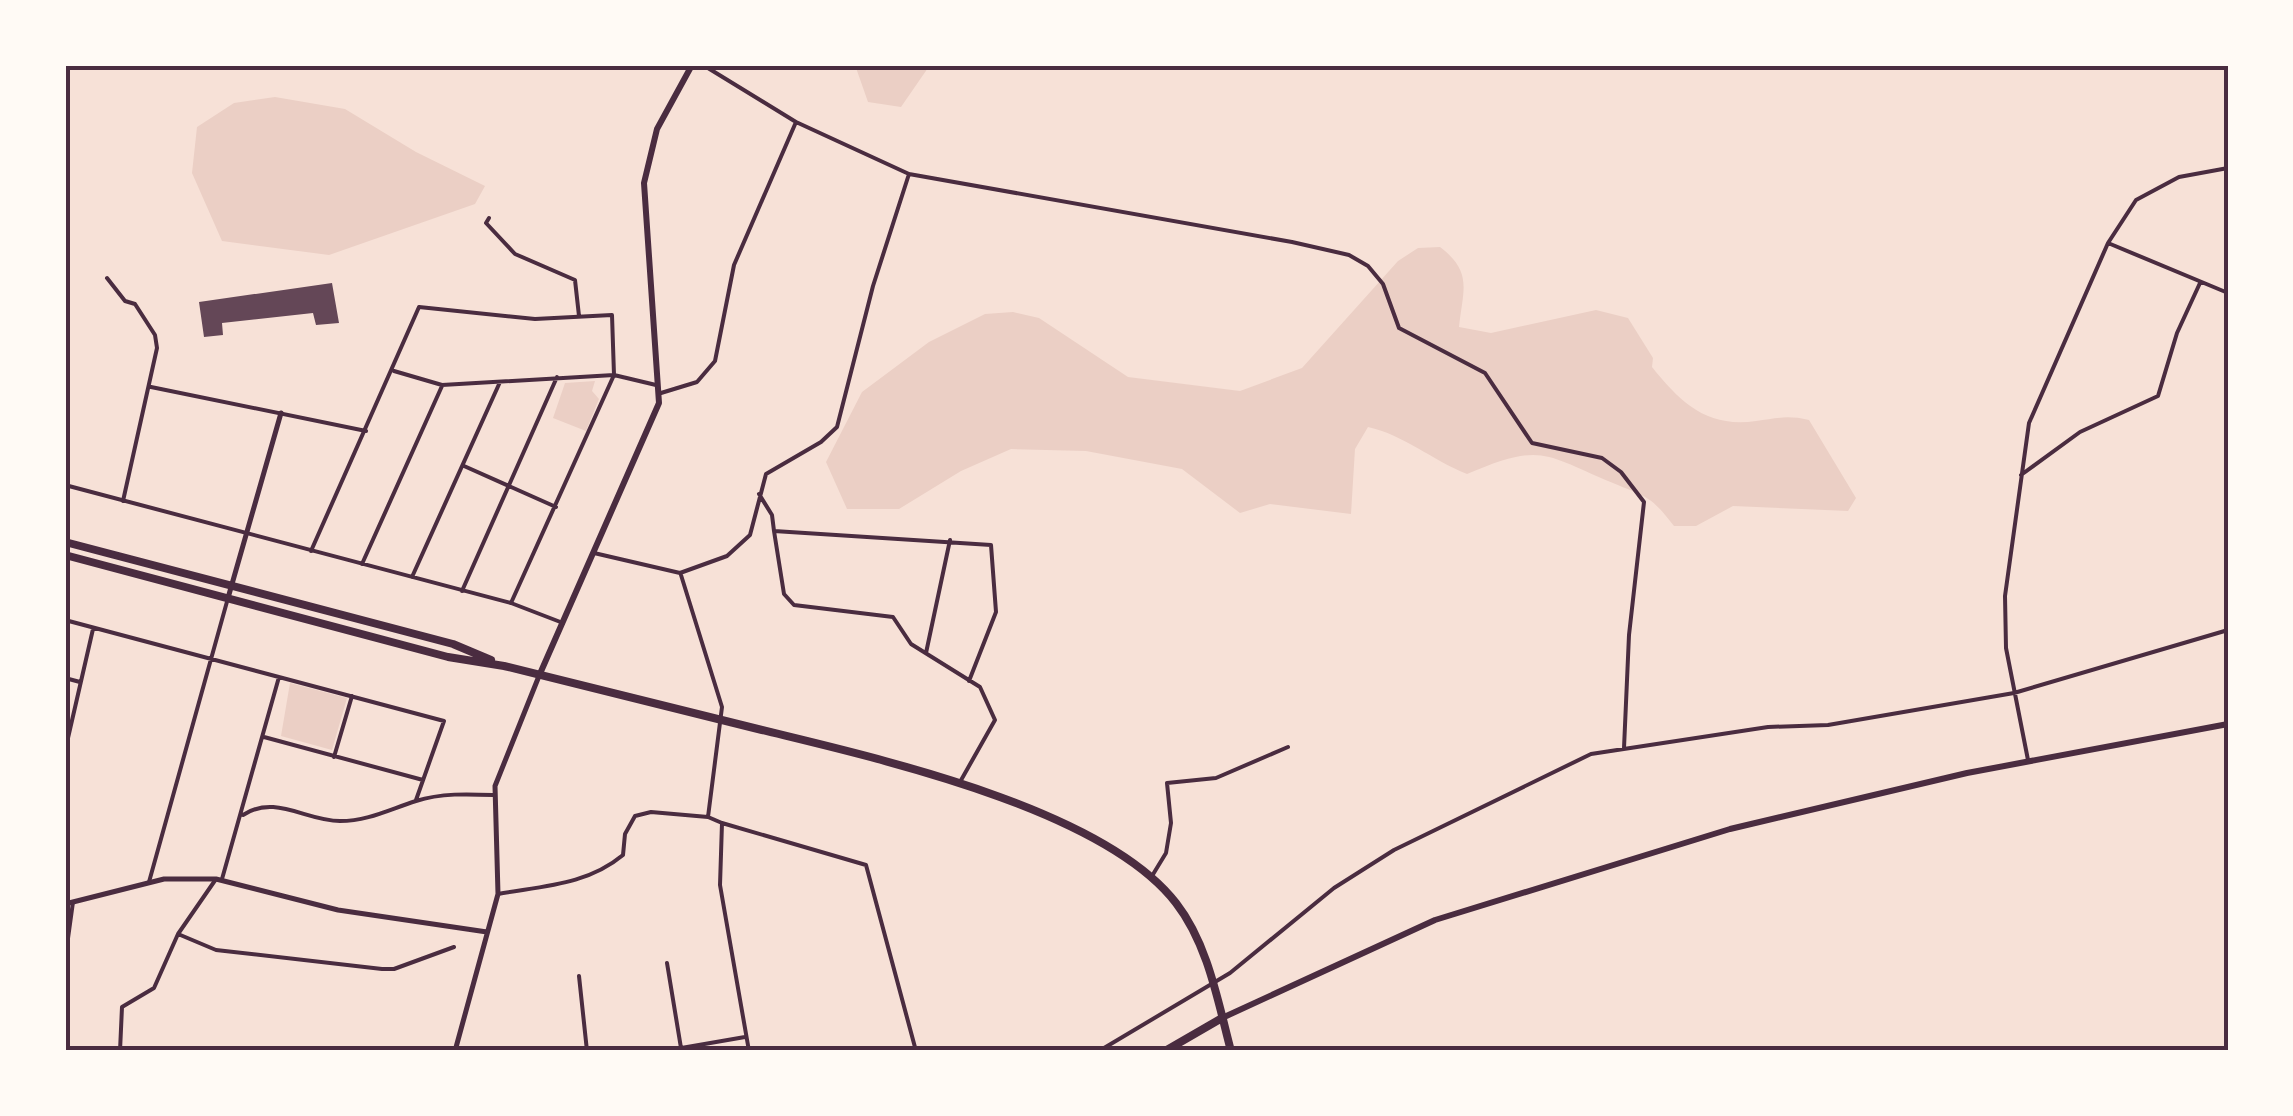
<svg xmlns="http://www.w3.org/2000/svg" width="2293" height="1116" font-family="Raleway,sans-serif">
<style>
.green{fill:#ebcfc5}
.building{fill:#644757}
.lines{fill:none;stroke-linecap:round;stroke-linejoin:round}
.minor{stroke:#4a2c40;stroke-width:4}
.tertiary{stroke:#4a2c40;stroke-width:5}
.primary{stroke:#4a2c40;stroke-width:6}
.trunk{stroke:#4a2c40;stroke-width:8}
.neatline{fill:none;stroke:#4a2c40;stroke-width:4}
</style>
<rect width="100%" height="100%" fill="#f7e1d7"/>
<!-- green -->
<path class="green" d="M 855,65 L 930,65 L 901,107 L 868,102 Z
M 275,97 L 345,109 L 416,152 L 485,186 L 475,204 L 329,255 L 222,241 L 192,173 L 197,127 L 234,103 Z
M 1440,247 C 1473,272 1463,290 1459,327 L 1491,333 L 1596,310 L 1628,318 L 1653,358 L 1652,367 C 1681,403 1707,428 1756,421 C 1777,418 1788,415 1809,420 L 1856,498 L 1848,511 L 1733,506 L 1696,526 L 1674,526 C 1650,495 1648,498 1613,483 C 1543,454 1543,442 1467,474 C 1432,460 1404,435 1368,427 L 1355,449 L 1351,514 L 1270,504 L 1240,513 L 1182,469 L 1086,451 L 1011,449 L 961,471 L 899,509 L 847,509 L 826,462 L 862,392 L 929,342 L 985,314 L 1013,312 L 1039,318 L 1128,377 L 1240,391 L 1302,368 L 1398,261 L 1418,248 Z
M 595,381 L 592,391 L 599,399 L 586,431 L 553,418 L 565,383 Z
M 290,683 L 347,698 L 332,750 L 281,736 Z"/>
<!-- building -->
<path class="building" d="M 332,283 L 339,323 L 316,325 L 313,313 L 222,323 L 223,335 L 204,337 L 199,302 Z"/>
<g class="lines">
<!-- minor -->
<path class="minor" d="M 703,65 L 796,122 L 909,174 L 1292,242 L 1349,255 L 1368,266 L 1383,284 L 1399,328 L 1485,373 L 1532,443 L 1602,458 L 1621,472 L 1644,502 L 1629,635 L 1624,748
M 489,218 L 486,223 L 515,254 L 575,280 L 579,316
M 2108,243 L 2228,293
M 107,278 L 125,301 L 135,304 L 155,335 L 157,348 L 123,501
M 394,371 L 442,385 L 614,375 L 656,385
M 151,387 L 366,431
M 661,393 L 697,382 L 715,361 L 734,265 L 796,122
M 464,466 L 556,507
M 2021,475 L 2080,432 L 2158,396 L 2177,333 L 2200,283
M 65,485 L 511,603 L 563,623
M 759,494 L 772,515 L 774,531 L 991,545 L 996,612 L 969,681
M 774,531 L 784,594 L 794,605 L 893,617 L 911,644 L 980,687 L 995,720 L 960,782
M 311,551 L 419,307 L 535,319 L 612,315 L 614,375 L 511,603
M 594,553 L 680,573 L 727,556 L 750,535 L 766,474 L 821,442 L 837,427 L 873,286 L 909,174
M 362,564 L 442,386
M 681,575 L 722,707 L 708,817 L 722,823 L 720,885 L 749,1051
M 412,577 L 500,382
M 462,591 L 557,377
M 65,620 L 444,721 L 416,800
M 926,653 L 950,540
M 65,678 L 80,682
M 264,737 L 423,780
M 65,751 L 93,629
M 334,757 L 352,696
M 2028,760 L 2006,648 L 2005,596 L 2029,423 L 2108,243 L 2136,200 L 2179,177 L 2228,168
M 243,815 C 275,794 306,821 340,821 C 368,821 390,809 416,801 C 441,793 468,794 493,795
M 722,823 L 866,865 L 916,1051
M 1152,876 L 1166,853 L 1171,823 L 1167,783 L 1216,778 L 1288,747
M 222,879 L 279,677
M 149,882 L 228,598
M 498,894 C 543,886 587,885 623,855 L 625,834 L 635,816 L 651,812 L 708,817
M 178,934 L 216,950 L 382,969 L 394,969 L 454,947
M 65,960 L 73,902
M 667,963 L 681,1048
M 579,976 L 587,1051
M 120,1051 L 122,1007 L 154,988 L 178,934 L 216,879
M 664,1051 L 745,1037
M 1099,1051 L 1230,973 L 1334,888 L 1394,850 L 1591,754 L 1768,727 L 1828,725 L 2014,693 L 2228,630"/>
<!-- tertiary -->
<path class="tertiary" d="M 228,598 L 281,413
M 65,904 L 164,879 L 216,879 L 338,910 L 487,932
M 455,1051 L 498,894 L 495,786 L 539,676"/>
<!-- primary -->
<path class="primary" d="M 539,676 L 659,403 L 644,183 L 657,129 L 692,65
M 1222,1018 L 1435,920 L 1730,829 L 1967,773 L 2228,724"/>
<!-- trunk -->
<path class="trunk" d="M 65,542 L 453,644 L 491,660
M 65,555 L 448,657 L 504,666 C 590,687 676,708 762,730 C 876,758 1103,808 1176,903 C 1208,944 1218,1002 1231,1051
M 1165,1051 L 1222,1018"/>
</g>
<!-- border -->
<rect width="2293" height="1116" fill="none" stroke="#fffaf5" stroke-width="135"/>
<rect x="68" y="68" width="2158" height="980" class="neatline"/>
</svg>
